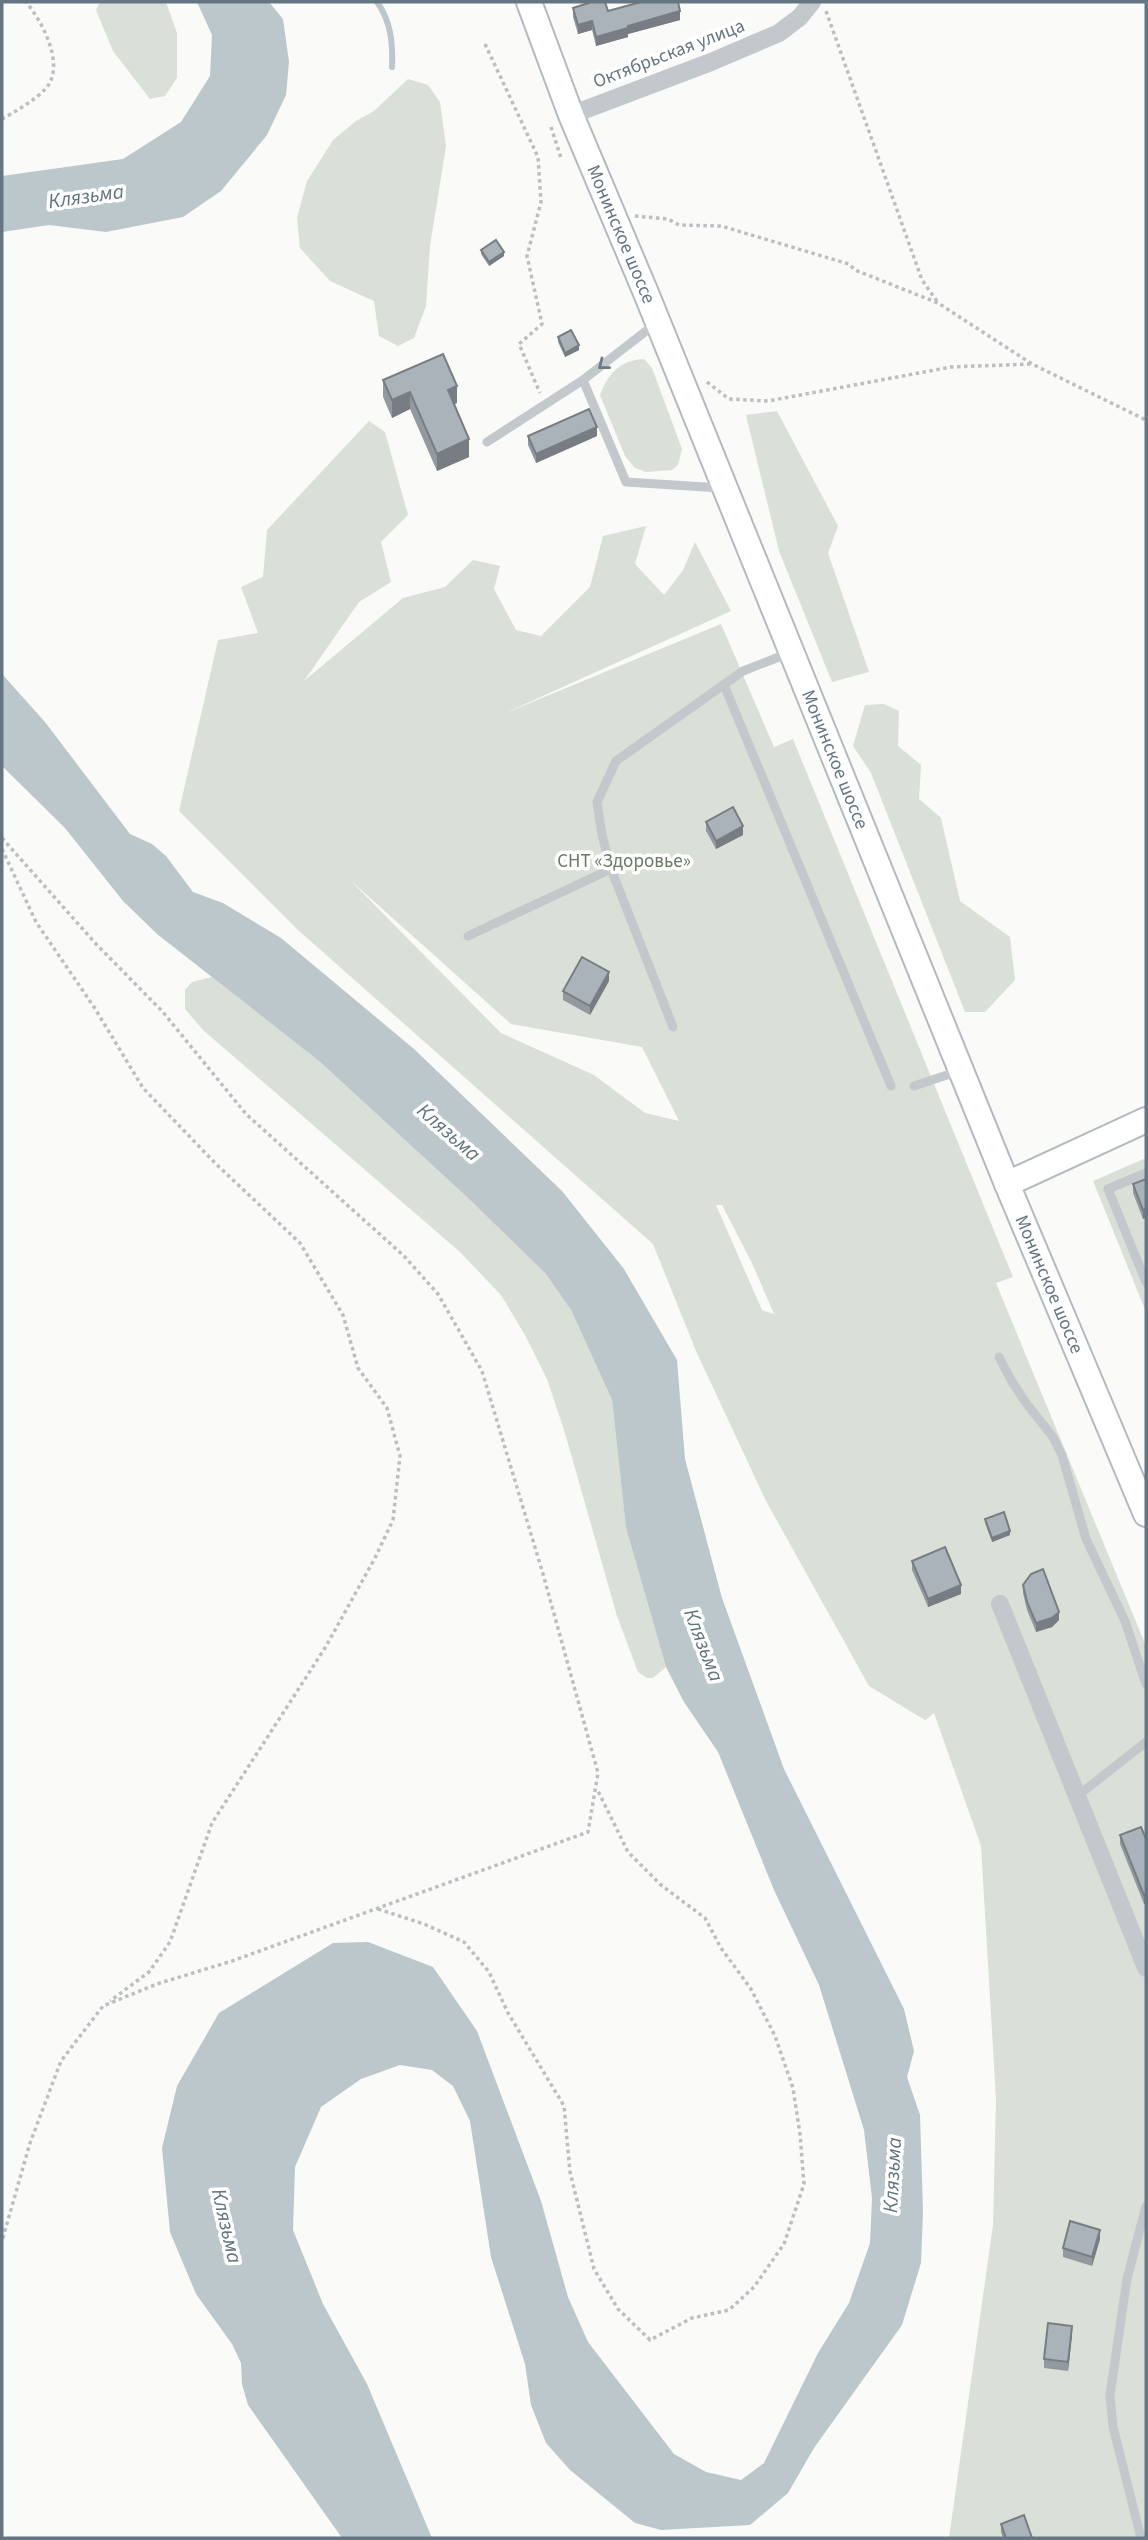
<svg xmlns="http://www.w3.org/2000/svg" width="1148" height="2540" font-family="'Source Sans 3',sans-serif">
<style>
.green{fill:#dadfd7;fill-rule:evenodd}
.water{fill:#bbc7cb}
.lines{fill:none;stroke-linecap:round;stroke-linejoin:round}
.stream{stroke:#bbc7cb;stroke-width:6}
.secondary-casing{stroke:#b3babf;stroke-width:28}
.path{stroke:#bbbfc2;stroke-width:3.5;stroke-dasharray:3.5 3.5;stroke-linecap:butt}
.lane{stroke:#c3c8cc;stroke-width:9}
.street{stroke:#c3c8cc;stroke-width:18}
.secondary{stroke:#fff;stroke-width:24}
.wall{fill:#929a9f}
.shaded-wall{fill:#777d82}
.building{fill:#aab3b9;stroke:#777d82;stroke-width:2}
.oneway{stroke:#6a7a87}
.labels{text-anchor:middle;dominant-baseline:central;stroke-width:7;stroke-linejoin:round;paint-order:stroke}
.street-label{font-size:19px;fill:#657683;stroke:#fff}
.park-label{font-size:19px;fill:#687a64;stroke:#fff}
.water-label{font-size:21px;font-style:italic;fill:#60757c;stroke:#fff}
</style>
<rect width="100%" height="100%" fill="#fafaf8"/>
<!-- green -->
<path class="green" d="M 100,2 L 166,2 L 177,33 L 177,78 L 165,96 L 150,99 L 113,51 L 96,10 Z
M 408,79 L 428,85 L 440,102 L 446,146 L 430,246 L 426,306 L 414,338 L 398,346 L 379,336 L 374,301 L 330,281 L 300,248 L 297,218 L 307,181 L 333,140 L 356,121 L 374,111 Z
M 644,359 L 652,368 L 682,449 L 678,465 L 672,470 L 646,472 L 635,468 L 625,456 L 600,395 C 608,374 620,360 644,359 Z
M 777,411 L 838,526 L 828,553 L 869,672 L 832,682 L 779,551 L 746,415 Z
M 369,421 L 385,432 L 408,515 L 381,542 L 391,582 L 359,602 L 304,681 L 403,598 L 445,587 L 473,560 L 500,566 L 494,589 L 516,630 L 541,636 L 590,587 L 603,536 L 646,526 L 635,564 L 664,595 L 683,570 L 695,542 L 731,611 L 503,714 L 721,624 L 774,747 L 793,739 L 1013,1277 L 996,1283 L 1146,1646 L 1146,2538 L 949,2538 L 993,2225 L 996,2099 L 981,1846 L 934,1713 L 925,1720 L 869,1686 L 766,1501 L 696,1351 L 653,1244 L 298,930 L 179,811 L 218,640 L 258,633 L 241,587 L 263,577 L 267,530 ZM 350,880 L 511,1024 L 642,1047 L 679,1121 L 645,1113 L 594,1075 L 501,1033 ZM 716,1205 L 722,1205 L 752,1263 L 774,1314 L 762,1310 Z
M 884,704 L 899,711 L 898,746 L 921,765 L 919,799 L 941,818 L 960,901 L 1010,937 L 1015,980 L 985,1012 L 965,1012 L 871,773 L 853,746 L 865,705 Z
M 212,977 L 319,1061 L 468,1198 L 545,1273 L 571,1310 L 612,1400 L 626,1528 L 666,1667 L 653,1678 L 647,1678 L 638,1672 L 617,1616 L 565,1433 L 547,1379 L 525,1335 L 501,1295 L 460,1252 L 203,1030 L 185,1009 L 185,990 L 192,982 Z
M 1146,1158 L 1146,1312 L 1093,1181 Z"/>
<!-- water -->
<path class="water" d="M 197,2 L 269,2 L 283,19 L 289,62 L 286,95 L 267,135 L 221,191 L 183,217 L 106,232 L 49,225 L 2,232 L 2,176 L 123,159 L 181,122 L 210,76 L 212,35 Z
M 2,674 L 45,722 L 130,834 L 152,844 L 166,856 L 193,892 L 223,903 L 281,938 L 414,1049 L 562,1191 L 624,1269 L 677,1360 L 685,1459 L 722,1598 L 784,1769 L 904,2009 L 914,2051 L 907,2077 L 920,2115 L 923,2212 L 921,2263 L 902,2325 L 814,2448 L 788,2493 L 750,2525 L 661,2530 L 635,2523 L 570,2470 L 546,2443 L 531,2405 L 525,2364 L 491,2257 L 470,2121 L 453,2086 L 432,2070 L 400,2065 L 361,2079 L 321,2107 L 295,2167 L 293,2230 L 323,2304 L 367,2384 L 432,2538 L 342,2538 L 248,2405 L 242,2384 L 241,2363 L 232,2344 L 196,2294 L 170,2232 L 162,2148 L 177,2086 L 219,2013 L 333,1943 L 368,1942 L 433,1967 L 477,2031 L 541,2201 L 568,2297 L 588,2342 L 674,2454 L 706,2472 L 741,2480 L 764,2463 L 818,2353 L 849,2303 L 870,2243 L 872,2198 L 864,2130 L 819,1985 L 774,1890 L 718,1752 L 684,1702 L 666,1667 L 626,1528 L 612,1400 L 571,1310 L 545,1273 L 468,1198 L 319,1061 L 157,934 L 123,901 L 65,828 L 2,766 Z"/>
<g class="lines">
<!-- stream -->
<path class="stream" d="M 377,2 C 391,21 393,44 392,67"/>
<defs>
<g id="secondary">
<path id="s1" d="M 529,2 L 571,115 L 646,293 L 1007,1184 L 1146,1514"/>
<path d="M 1007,1184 L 1146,1120"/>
</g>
</defs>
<!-- secondary casing -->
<use href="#secondary" class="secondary-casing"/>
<!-- path -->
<path class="path" d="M 826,11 L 922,280 L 937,301
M 485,44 L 538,157 L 541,202 L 527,256 L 542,324 L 519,344 L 540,393
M 2,119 C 16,111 36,100 47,87 C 65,64 42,21 26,2
M 551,127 L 561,158
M 635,216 L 668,219 L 679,225 L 721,226 L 849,264 L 855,270 L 938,303 L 1032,364 L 1146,420
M 707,382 L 729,399 L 768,401 L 951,367 L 1030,364
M 2,838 L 96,944 L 162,1011 L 246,1114 L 404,1256 L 438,1294 L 482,1371 L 543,1574 L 598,1773 L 588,1832 L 232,1961 L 157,1984 L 103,2006 L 61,2061 L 30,2143 L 2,2241
M 2,849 L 36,922 L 94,1007 L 143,1088 L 216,1164 L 300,1243 L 343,1315 L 358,1368 L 387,1408 L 400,1456 L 393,1520 L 375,1558 L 325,1648 L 212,1823 L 170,1942 L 149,1972 L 110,2001
M 378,1909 L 424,1924 L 464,1942 L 489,1972 L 508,2013 L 564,2106 L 570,2172 L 594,2269 L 618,2309 L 650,2340 L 692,2318 L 729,2310 L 754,2287 L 784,2244 L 804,2184 L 800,2134 L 793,2088 L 775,2036 L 751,1989 L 721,1948 L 705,1918 L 661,1885 L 628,1852 L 597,1789"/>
<!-- lane -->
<path class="lane" d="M 655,324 L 583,380 L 626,482 L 721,488
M 487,442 L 583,380
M 724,685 L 891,1086
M 468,936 L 611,869
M 673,1027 L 611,869 L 602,835 L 597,802 L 616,761 L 743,671 L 789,653
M 914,1086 L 959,1071
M 1146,1173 L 1108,1189 L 1146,1282
M 999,1357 L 1011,1380 L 1026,1403 L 1053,1437 L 1062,1455 L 1086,1539 L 1125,1621 L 1146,1684
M 1076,1797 L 1146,1742
M 1141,2538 L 1113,2427 L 1110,2395 L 1127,2279 L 1146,2206"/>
<!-- street -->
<path class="street" d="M 571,115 L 711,62 L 779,33 L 800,17 L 812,2
M 1000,1604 L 1146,1968"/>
<!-- secondary -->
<use href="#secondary" class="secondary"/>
</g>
<!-- wall -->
<path class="wall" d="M 586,2 L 605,2 L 608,11 L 680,20 L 628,34 L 628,37 L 596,46 L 592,30 L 578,34 L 573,17 L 573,8 L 587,4 Z
M 481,250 L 504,256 L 489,266 L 481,254 Z
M 558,337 L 579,350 L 565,357 L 558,342 Z
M 383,380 L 457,403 L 454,404 L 469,457 L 437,471 L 410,409 L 392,418 L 383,397 Z
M 528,436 L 597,436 L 536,463 L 528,445 Z
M 706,822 L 743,835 L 716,849 L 706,831 Z
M 609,981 L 590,1015 L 563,1000 L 563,991 Z
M 1146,1179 L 1146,1218 L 1143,1219 L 1133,1193 L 1133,1184 Z
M 985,1519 L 1010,1535 L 992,1542 L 985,1523 Z
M 912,1561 L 961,1594 L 928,1607 L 912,1570 Z
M 1023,1585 L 1059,1620 L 1052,1627 L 1036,1632 L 1027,1610 L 1023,1593 Z
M 1120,1835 L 1146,1839 L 1144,1904 L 1120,1844 Z
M 1100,2239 L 1092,2266 L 1063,2257 L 1063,2248 Z
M 1072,2335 L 1068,2371 L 1044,2368 L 1044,2359 Z
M 1001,2524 L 1032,2538 L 1003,2538 L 1001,2532 Z"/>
<!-- shaded-wall -->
<path class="shaded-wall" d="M 680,11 L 680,20 L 628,34 L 628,37 L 596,46 L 596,37 L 628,26 Z
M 592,21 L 592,30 L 578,34 L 578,25 Z
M 504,252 L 504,256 L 489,266 L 489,262 Z
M 579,345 L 579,350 L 565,357 L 565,353 Z
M 457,386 L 457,403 L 448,407 L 448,390 Z
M 410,392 L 410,409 L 392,418 L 392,400 Z
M 597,427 L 597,436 L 536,463 L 536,454 Z
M 469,439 L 469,457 L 437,471 L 437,454 Z
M 743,826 L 743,835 L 716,849 L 716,841 Z
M 609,972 L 609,981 L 590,1015 L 590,1006 Z
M 1146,1209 L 1146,1218 L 1143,1219 L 1143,1210 Z
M 1010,1531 L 1010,1535 L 992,1542 L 992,1538 Z
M 961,1585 L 961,1594 L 928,1607 L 928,1599 Z
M 1059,1612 L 1059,1620 L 1052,1627 L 1036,1632 L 1036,1623 Z
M 1146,1894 L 1146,1903 L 1144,1904 L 1144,1895 Z
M 1100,2230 L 1100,2239 L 1092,2266 L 1092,2257 Z
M 1072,2326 L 1072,2335 L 1068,2371 L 1068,2362 Z"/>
<!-- building -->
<path class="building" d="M 589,2 L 605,2 L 608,11 L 641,2 L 678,2 L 680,11 L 628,26 L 628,28 L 596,37 L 592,21 L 578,25 L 573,8 L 589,3 Z
M 496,240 L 504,252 L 489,262 L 481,250 Z
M 571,330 L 579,345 L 565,353 L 558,337 Z
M 443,354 L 457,386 L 448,390 L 469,439 L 437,454 L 410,392 L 392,400 L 383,380 Z
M 589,409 L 597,427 L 536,454 L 528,436 Z
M 733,807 L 743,826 L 716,841 L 706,822 Z
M 582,957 L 609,972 L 590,1006 L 563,991 Z
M 1146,1179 L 1146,1209 L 1143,1210 L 1133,1184 Z
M 1004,1512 L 1010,1531 L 992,1538 L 985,1519 Z
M 945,1547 L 961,1585 L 928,1599 L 912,1561 Z
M 1043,1569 L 1059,1612 L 1052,1618 L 1036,1623 L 1027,1602 L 1023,1585 L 1031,1574 Z
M 1141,1827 L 1146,1839 L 1146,1894 L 1144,1895 L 1120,1835 Z
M 1070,2221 L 1100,2230 L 1092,2257 L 1063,2248 Z
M 1048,2323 L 1072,2326 L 1068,2362 L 1044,2359 Z
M 1024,2515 L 1032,2538 L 1006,2538 L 1001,2524 Z"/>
<!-- one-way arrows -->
<defs><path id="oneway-chevron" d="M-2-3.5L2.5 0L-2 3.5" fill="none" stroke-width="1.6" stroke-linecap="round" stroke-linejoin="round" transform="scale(1.75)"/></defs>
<use class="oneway" href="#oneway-chevron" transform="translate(603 365) rotate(142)"/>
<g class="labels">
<!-- street labels -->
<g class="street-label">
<text transform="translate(669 54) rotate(-21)">Октябрьская улица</text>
<text stroke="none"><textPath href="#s1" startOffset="250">Монинское шоссе</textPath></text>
<text stroke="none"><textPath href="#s1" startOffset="817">Монинское шоссе</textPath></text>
<text stroke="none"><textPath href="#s1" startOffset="1384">Монинское шоссе</textPath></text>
</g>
<!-- park labels -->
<g class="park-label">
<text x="624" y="861">СНТ «Здоровье»</text>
</g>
<!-- water labels -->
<g class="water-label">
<text transform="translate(86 196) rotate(-8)">Клязьма</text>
<text transform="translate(449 1132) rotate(41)">Клязьма</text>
<text transform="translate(704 1645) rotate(69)">Клязьма</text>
<text transform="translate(892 2175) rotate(-87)">Клязьма</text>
<text transform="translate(227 2226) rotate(77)">Клязьма</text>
</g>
</g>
<!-- border -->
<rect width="1148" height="2540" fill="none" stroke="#657683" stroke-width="7"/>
</svg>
